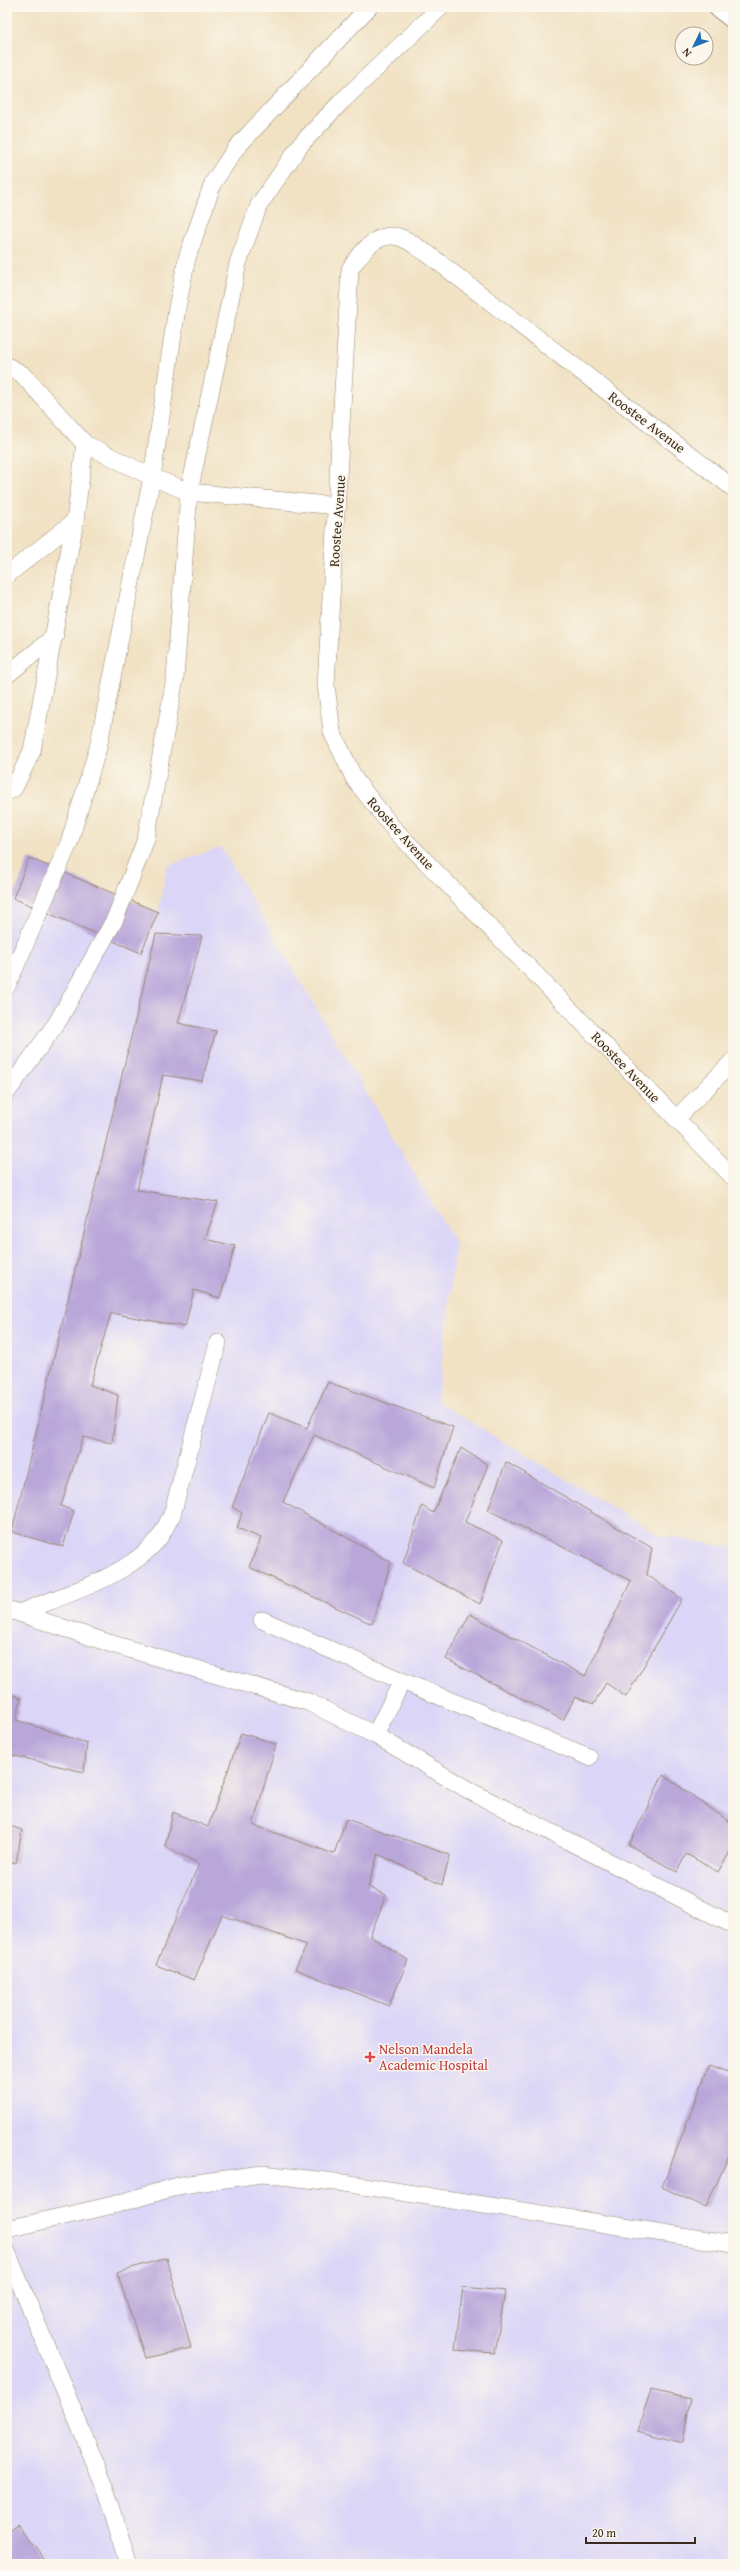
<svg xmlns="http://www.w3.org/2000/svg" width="740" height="2571" font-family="'Gentium Book Plus',serif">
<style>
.built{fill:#dbd6f7}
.building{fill:#baa7da}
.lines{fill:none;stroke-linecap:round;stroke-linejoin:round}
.lane-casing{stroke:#968671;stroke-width:18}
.highway-casing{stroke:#968671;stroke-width:24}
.lane{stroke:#fff;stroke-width:17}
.highway{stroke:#fff;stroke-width:22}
.health-dot{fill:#e0444e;stroke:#fbf7ec;stroke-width:1.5}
.labels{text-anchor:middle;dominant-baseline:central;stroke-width:3;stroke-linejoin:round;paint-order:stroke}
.street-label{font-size:14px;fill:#3b2a1e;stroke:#fbf7ec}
.health-label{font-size:14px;fill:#be3a42;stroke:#fbf7ec;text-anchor:start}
</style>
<rect width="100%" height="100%" fill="#fbf7ec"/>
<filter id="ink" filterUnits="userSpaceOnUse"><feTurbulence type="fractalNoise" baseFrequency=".025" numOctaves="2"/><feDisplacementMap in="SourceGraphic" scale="8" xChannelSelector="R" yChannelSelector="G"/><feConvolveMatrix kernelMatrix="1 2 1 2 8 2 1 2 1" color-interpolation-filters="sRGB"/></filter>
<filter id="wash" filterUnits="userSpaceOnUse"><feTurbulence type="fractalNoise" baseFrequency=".012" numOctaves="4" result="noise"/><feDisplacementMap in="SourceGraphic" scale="16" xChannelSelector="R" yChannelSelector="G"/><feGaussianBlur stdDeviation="0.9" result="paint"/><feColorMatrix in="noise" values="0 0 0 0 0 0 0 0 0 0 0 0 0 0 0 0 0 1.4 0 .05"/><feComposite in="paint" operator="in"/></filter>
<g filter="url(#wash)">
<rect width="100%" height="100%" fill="#f1e2c4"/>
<!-- built -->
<path class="built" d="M 221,847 L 456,1244 L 437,1402 L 659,1535 L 729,1547 L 733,1551 L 733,2564 L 7,2564 L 7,895 L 141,953 L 158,912 L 167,866 Z"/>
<g id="blocks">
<!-- building -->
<path class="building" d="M 29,858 L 158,912 L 141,953 L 13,898 Z
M 156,934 L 202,936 L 178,1023 L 216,1031 L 202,1081 L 163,1075 L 137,1190 L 218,1202 L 205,1239 L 235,1246 L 220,1298 L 194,1290 L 185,1327 L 111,1313 L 90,1385 L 118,1395 L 112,1443 L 83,1437 L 61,1506 L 74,1511 L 63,1547 L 12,1532 Z
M 328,1382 L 453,1427 L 434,1488 L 314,1435 L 283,1502 L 391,1562 L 372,1624 L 249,1567 L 261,1538 L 237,1528 L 242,1513 L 232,1507 L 269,1413 L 307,1428 Z
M 461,1448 L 488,1465 L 465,1522 L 503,1540 L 480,1604 L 403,1563 L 422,1506 L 433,1513 Z
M 506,1462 L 652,1548 L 647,1575 L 682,1599 L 626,1697 L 606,1683 L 594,1704 L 575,1697 L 563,1720 L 446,1659 L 470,1614 L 585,1676 L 631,1581 L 488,1510 Z
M 7,1693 L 21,1698 L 16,1720 L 87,1743 L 84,1772 L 7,1754 Z
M 241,1733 L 276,1744 L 253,1825 L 334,1854 L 346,1819 L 450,1855 L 442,1885 L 378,1854 L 368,1887 L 386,1895 L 370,1936 L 408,1960 L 389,2006 L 295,1969 L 307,1945 L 222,1915 L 194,1980 L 156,1965 L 199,1864 L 165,1846 L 173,1812 L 208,1827 Z
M 663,1775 L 733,1824 L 733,1847 L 718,1872 L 686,1854 L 677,1872 L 629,1845 Z
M 7,1825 L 22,1830 L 16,1863 L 7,1861 Z
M 709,2066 L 733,2075 L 733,2146 L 706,2208 L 662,2187 Z
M 167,2258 L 191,2348 L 145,2358 L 117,2272 Z
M 463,2287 L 505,2291 L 495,2353 L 455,2350 Z
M 651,2390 L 690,2399 L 683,2443 L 637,2431 Z
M 17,2525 L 48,2564 L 7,2564 L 7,2532 Z"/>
</g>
</g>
<g filter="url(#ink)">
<use href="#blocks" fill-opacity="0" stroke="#968671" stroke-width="1"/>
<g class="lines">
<defs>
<path id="lane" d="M 7,366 L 22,374 L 85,444 L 152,477 L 189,492 L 338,506
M 733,488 L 428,254 C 419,249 408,239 399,237 C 376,231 361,253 350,269 L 326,685 L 332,732 L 355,780 L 393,828 L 733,1177
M 7,575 L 75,521
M 7,675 L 55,636
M 7,792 L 14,788 L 32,751 L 75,521 L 85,444
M 7,986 L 69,843 L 98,748 L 152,477 L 177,308 L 187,258 L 213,183 L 236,148 L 369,7
M 7,1092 L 58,1021 L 115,919 L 146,839 L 175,678 L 189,492 L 238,263 L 259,205 L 301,144 L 342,101 L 441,7
M 676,1119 L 733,1061
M 7,1609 L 109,1643 L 308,1702 L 375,1735 L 470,1791 L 733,1925
M 19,1613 C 63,1595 128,1577 158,1539 C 164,1532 167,1523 172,1515 L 218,1343
M 262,1620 L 402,1681
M 375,1735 L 402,1681 L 589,1757
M 7,2229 L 113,2205 L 182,2185 L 262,2174 L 344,2183 L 733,2244
M 7,2252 L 103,2482 L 129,2564"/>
<path id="highway" d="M 720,7 L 733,17"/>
</defs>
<!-- lane casing -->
<use href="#lane" class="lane-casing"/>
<!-- highway casing -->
<use href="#highway" class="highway-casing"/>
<!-- lane -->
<use href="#lane" class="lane"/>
<!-- highway -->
<use href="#highway" class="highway"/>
</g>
</g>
<!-- markers -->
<path class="health-dot" d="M368 2051h4v4h4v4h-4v4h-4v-4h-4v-4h4z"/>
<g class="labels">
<!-- street labels -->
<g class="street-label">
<text transform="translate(647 422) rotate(37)">Roostee Avenue</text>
<text transform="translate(337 521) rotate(-86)">Roostee Avenue</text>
<text transform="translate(401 833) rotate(48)">Roostee Avenue</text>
<text transform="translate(626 1067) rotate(46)">Roostee Avenue</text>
</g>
<!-- health labels -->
<g class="health-label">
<text x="379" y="2049">Nelson Mandela<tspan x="379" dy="16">Academic Hospital</tspan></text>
</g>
</g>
<!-- margin -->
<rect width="740" height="2571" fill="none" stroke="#fbf7ec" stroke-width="24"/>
<!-- north arrow -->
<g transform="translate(694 46) rotate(227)"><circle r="19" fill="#fbf7ec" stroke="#aea59a"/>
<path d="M0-3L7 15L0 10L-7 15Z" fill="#1f6fb2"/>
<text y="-6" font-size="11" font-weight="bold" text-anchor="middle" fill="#3b2a1e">N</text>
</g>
<!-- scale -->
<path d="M586 2537v6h109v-6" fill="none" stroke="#3b2a1e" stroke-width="2"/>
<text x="592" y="2537" font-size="12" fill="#3b2a1e" stroke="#fbf7ec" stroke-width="3" paint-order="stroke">20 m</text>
</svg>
